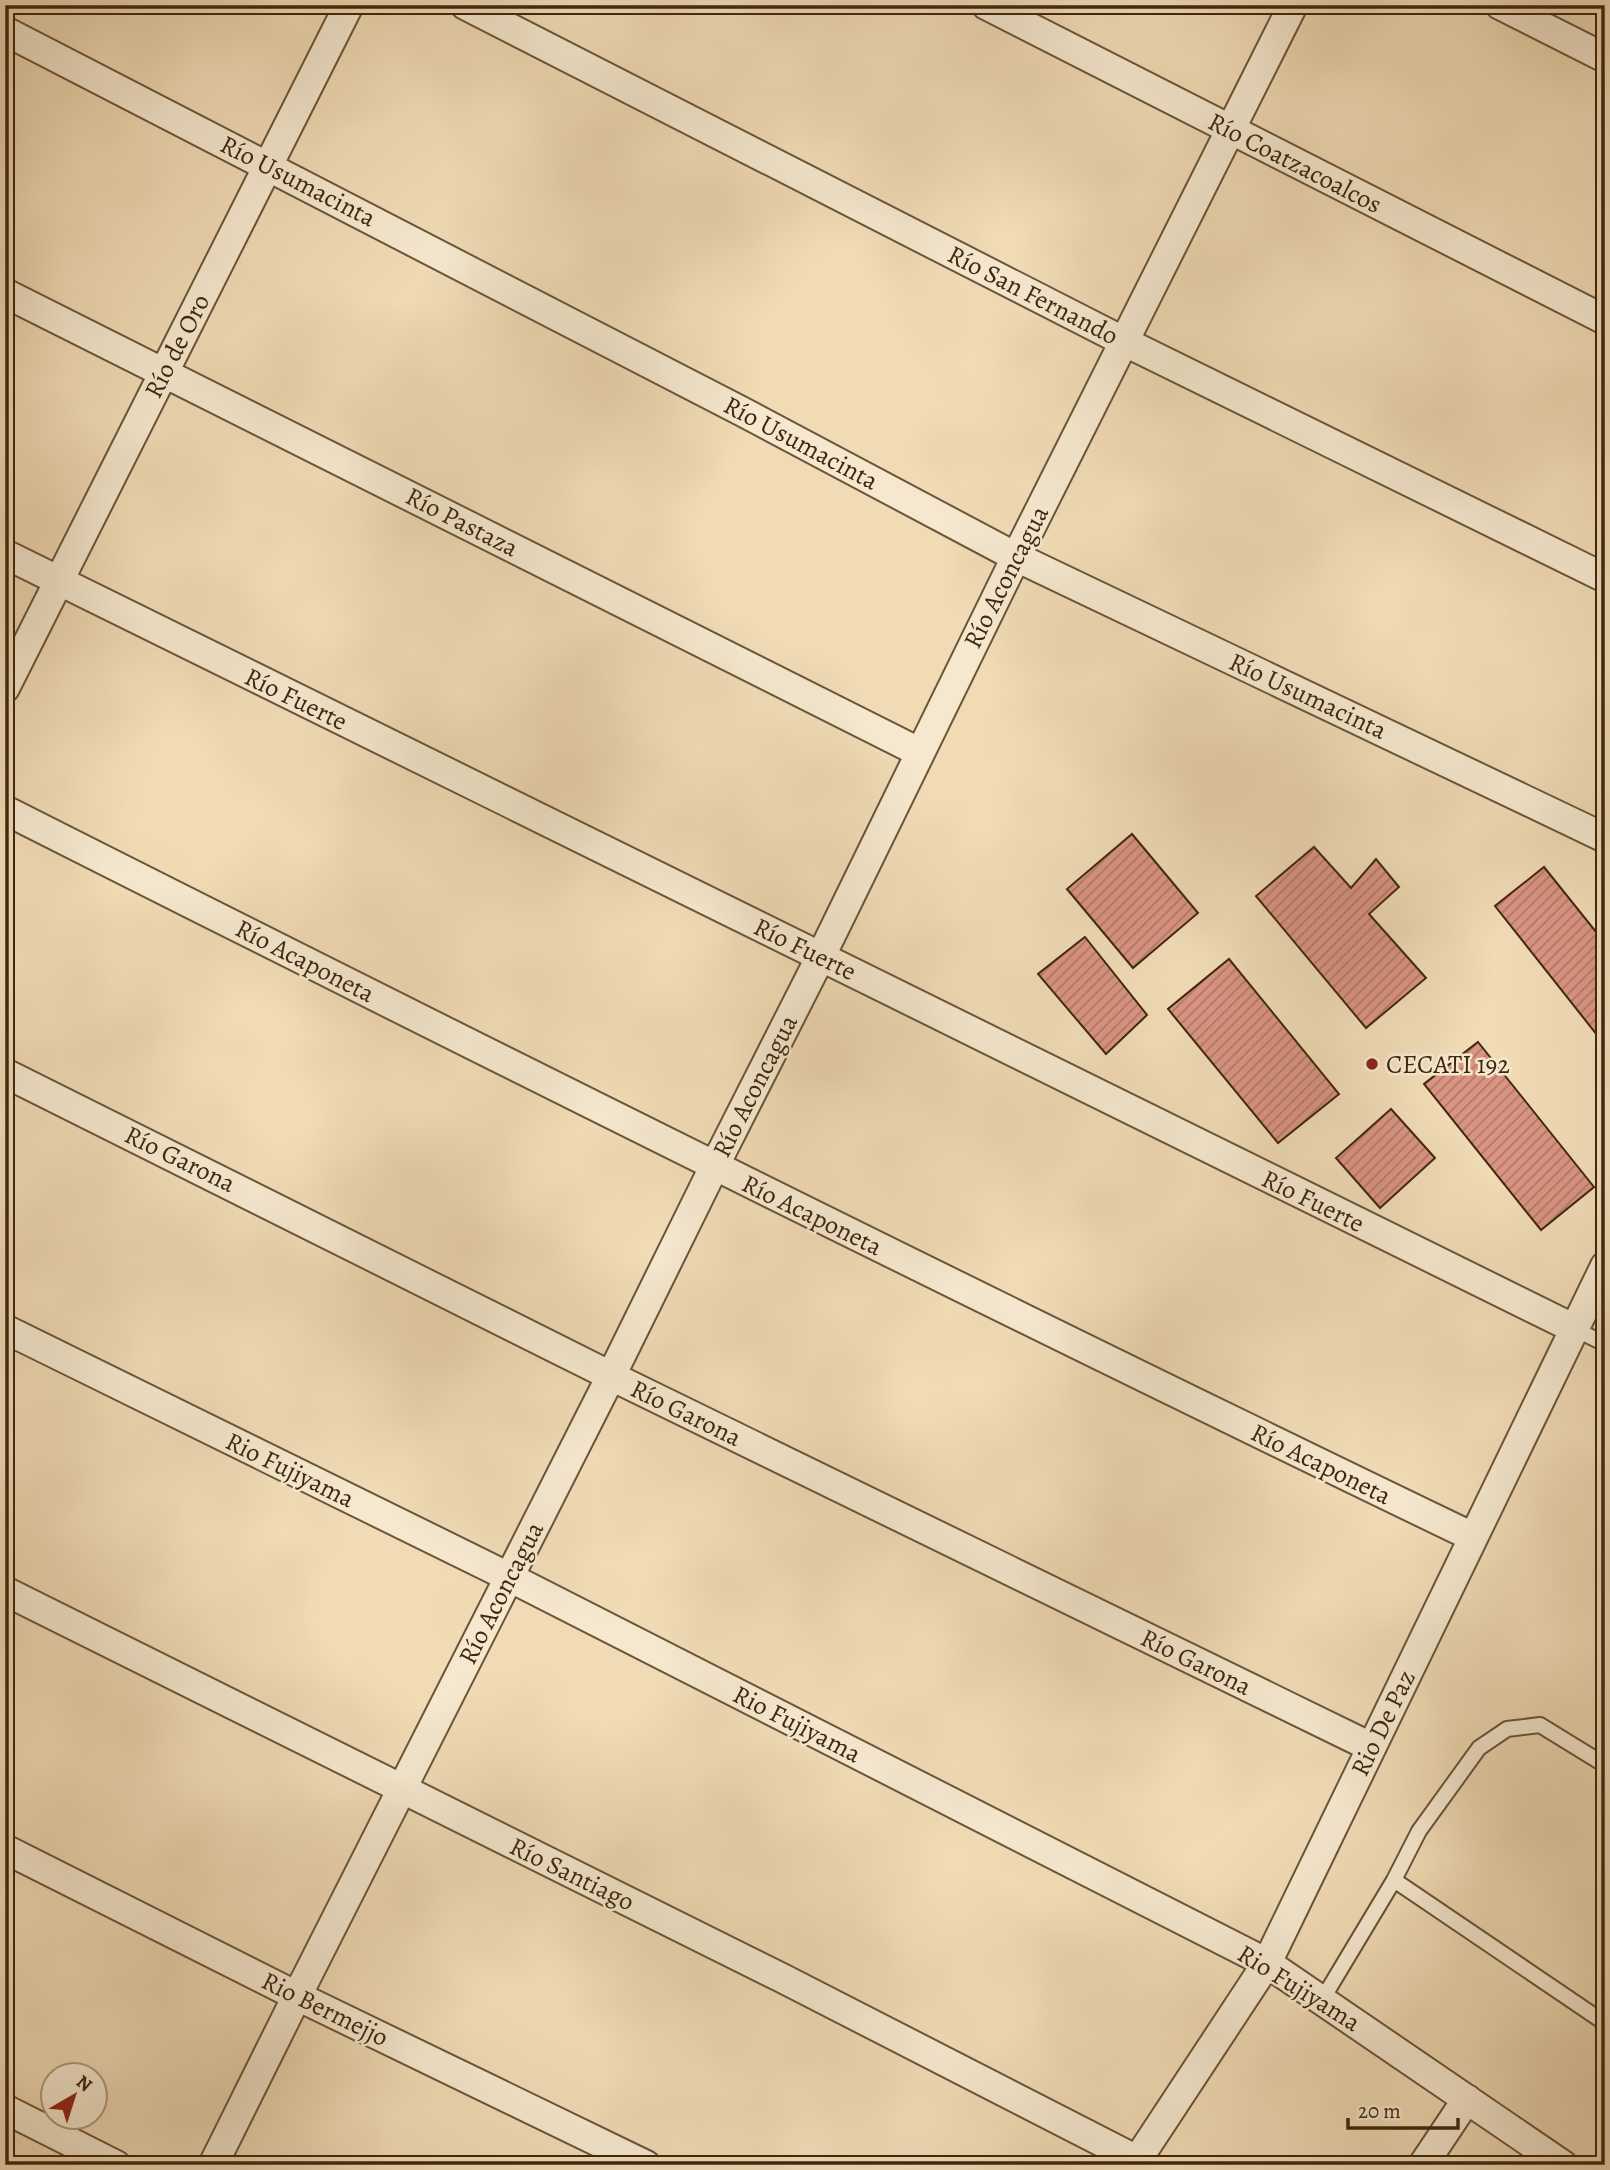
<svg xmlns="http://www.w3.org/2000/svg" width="1610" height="2170" font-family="Alegreya,serif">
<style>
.building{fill:url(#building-hatch);stroke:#3f2710;stroke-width:2}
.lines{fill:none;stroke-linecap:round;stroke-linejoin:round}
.lane-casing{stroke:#6b5439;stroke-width:18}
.street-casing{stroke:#6b5439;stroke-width:32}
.lane{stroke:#f5e8cf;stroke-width:14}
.street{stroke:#f5e8cf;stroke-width:28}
.poi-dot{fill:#8f2418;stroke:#f5e8cf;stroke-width:2.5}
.labels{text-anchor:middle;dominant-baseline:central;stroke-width:5;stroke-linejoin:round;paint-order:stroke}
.street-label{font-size:26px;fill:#3f2710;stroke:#f5e8cf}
.poi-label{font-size:26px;fill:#3f2710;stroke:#f5e8cf;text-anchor:start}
</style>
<defs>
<pattern id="building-hatch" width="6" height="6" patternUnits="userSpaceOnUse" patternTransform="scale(1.75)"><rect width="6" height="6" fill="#da9483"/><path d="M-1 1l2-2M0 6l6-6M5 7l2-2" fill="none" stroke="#b2796a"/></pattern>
</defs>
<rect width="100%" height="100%" fill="#f0dbb5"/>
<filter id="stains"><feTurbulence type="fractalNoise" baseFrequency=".00286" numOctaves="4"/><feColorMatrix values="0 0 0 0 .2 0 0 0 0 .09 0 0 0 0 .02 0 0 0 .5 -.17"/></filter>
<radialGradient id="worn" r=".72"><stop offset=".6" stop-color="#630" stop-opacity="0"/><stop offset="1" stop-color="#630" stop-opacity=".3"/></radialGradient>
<!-- building -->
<path class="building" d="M 1132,834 L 1198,913 L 1133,968 L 1067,889 Z
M 1314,847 L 1351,888 L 1376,859 L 1399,887 L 1369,914 L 1426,978 L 1366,1028 L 1256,896 Z
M 1544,867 L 1605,943 L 1605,1045 L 1495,906 Z
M 1085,937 L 1147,1015 L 1106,1054 L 1038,974 Z
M 1229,959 L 1339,1094 L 1278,1143 L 1168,1009 Z
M 1478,1042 L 1594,1187 L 1541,1230 L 1424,1084 Z
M 1391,1109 L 1435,1158 L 1380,1208 L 1336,1158 Z"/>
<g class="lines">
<defs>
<path id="lane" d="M 1573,1328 L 1605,1344
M 1394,1880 L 1605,2023
M 1322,2000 L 1394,1880 L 1419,1831 L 1479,1748 L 1507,1729 L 1540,1725 L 1605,1765"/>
<path id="street" d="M 465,5 L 1125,342 L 1605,578
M 986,5 L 1605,320
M 1500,5 L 1605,58
M 5,31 L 743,412 L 1016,557 L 1605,838
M 5,293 L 919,752
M 5,554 L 1573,1328
M 5,688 L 349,5
M 5,810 C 492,1056 981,1300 1473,1537
M 5,1073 L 611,1376 L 1371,1747
M 5,1329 L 509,1577 L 1267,1963 L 1563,2165
M 5,1591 L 782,1978 L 1137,2160
M 5,1849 L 297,1996 L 646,2165
M 5,2109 L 116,2165
M 213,2165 L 297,1996 L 611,1376 L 714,1167 L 821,956 L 1016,557 L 1293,5
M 1134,2165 L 1267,1963 L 1605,1266
M 1423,2165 L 1467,2099"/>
</defs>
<!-- lane casing -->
<use href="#lane" class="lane-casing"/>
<!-- street casing -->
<use href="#street" class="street-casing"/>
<!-- lane -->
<use href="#lane" class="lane"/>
<!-- street -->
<use href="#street" class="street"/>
</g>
<!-- markers -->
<circle class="poi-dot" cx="1372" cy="1064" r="7"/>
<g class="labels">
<!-- street labels -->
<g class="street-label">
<text transform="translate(1295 163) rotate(27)">Río Coatzacoalcos</text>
<text transform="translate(298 181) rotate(27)">Río Usumacinta</text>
<text transform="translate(1033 295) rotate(27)">Río San Fernando</text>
<text transform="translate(177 346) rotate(-63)">Río de Oro</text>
<text transform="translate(801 443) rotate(28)">Río Usumacinta</text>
<text transform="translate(462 522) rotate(27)">Río Pastaza</text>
<text transform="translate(1006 577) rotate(-63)">Río Aconcagua</text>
<text transform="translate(1308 696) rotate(25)">Río Usumacinta</text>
<text transform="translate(296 699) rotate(26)">Río Fuerte</text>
<text transform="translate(805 949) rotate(26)">Río Fuerte</text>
<text transform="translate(305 961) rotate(27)">Río Acaponeta</text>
<text transform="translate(755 1086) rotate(-63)">Río Aconcagua</text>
<text transform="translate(180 1159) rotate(26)">Río Garona</text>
<text transform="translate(1313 1201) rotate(26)">Río Fuerte</text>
<text transform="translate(812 1215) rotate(26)">Río Acaponeta</text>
<text transform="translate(686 1413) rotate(26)">Río Garona</text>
<text transform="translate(1321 1464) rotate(26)">Río Acaponeta</text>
<text transform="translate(290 1470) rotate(26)">Rio Fujiyama</text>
<text transform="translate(501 1593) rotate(-63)">Río Aconcagua</text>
<text transform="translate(1196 1662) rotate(26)">Río Garona</text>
<text transform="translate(1383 1723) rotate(-64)">Rio De Paz</text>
<text transform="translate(797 1724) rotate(27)">Rio Fujiyama</text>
<text transform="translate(572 1874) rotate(26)">Río Santiago</text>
<text transform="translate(1299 1988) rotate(32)">Rio Fujiyama</text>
<text transform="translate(325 2009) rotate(26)">Rio Bermejjo</text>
</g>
<!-- poi labels -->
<g class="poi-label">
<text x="1386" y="1064">CECATI 192</text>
</g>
</g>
<!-- margin -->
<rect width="1610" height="2170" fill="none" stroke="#f0dbb5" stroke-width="28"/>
<rect x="7" y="7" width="1596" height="2156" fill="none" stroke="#3f2710" stroke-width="3.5"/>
<rect x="14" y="14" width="1582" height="2142" fill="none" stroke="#3f2710" stroke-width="2"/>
<!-- north arrow -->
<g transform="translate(74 2096) rotate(39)"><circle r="33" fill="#f5e8cf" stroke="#ac9b83" stroke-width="2"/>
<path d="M0-5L12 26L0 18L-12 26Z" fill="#8f2418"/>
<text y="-10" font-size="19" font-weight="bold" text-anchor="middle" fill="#3f2710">N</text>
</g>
<!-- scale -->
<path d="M1348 2118v10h110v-10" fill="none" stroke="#3f2710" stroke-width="3.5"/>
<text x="1358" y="2118" font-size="21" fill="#3f2710" stroke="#f5e8cf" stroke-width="5" paint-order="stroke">20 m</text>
<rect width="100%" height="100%" filter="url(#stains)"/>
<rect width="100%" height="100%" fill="url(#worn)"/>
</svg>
